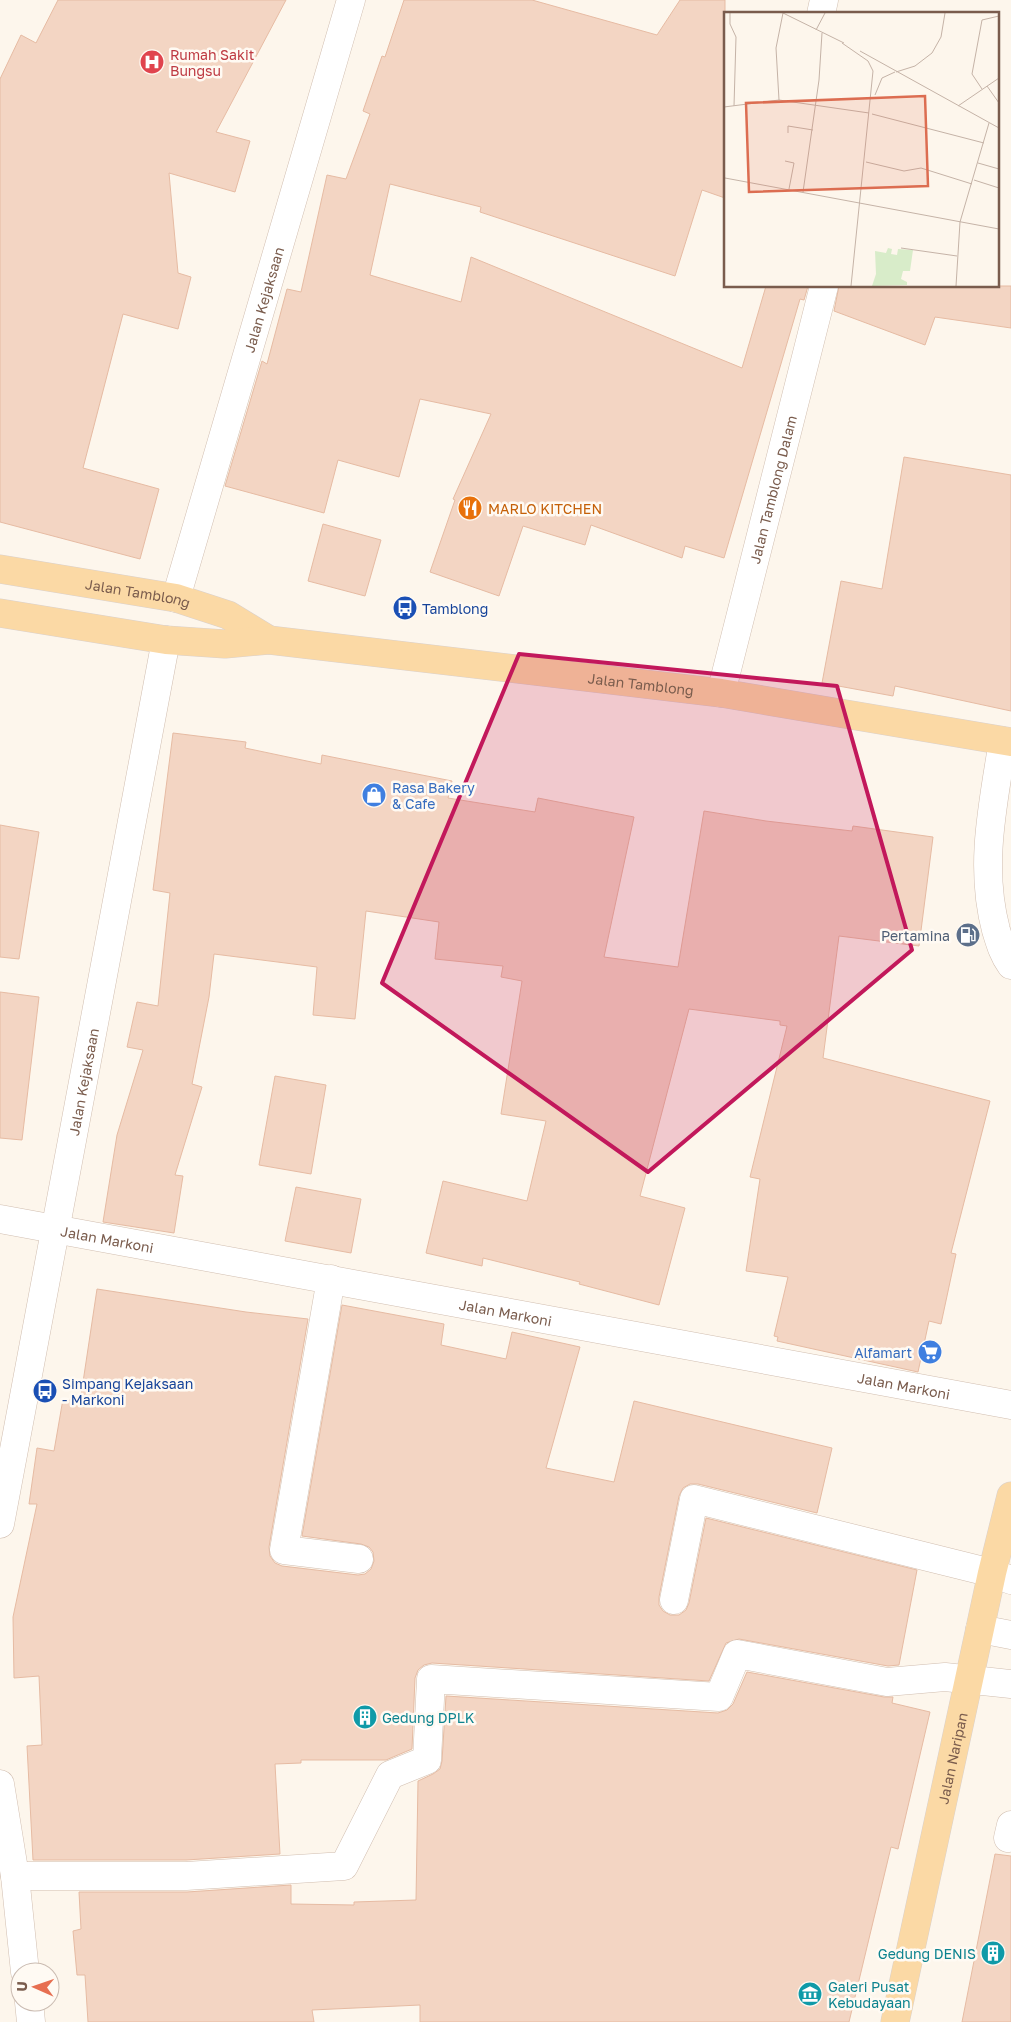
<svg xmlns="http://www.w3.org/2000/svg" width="1011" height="2022" font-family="'Golos Text',sans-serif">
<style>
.building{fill:#f3d5c3;stroke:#e6bba3}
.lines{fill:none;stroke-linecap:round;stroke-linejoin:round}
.minor-casing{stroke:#d1beb0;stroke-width:29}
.major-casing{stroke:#dad1cd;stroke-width:29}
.minor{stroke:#fff;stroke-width:28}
.major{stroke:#fbd9a5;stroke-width:28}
.marked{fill:#c2185b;fill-opacity:0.2;stroke:#c2185b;stroke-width:4;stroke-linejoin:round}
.labels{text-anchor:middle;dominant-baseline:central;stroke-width:5;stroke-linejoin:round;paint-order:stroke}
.health-label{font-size:14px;fill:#be3a42;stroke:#fffaf3;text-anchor:start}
.street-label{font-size:14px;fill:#7a5c4d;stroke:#fffaf3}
.food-label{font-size:14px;fill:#c56008;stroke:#fffaf3;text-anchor:start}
.transit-label{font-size:14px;fill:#164399;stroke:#fffaf3;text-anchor:start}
.shop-label{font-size:14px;fill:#366cbe;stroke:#fffaf3;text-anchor:start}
.service-label{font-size:14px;fill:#4e5e75;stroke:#fffaf3;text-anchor:end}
.culture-label{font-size:14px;fill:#0d838f;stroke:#fffaf3;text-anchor:start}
.inset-road{fill:none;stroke:#c5b3a7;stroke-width:1}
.view{fill:#dc6d51;fill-opacity:0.15;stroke:#dc6d51;stroke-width:2.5}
.inset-edge{fill:none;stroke:#7a5c4d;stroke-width:2.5}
</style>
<rect width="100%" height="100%" fill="#fdf6ec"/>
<!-- building -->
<path class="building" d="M 58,0 L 286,0 L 216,132 L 250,141 L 235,192 L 169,173 L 178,273 L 191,277 L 178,329 L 123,314 L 83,468 L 159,489 L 140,559 L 0,522 L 0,79 L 21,35 L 36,43 Z
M 404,0 L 532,0 L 657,35 L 680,0 L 725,0 L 725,198 L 702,190 L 675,276 L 480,212 L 481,207 L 390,184 L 370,275 L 461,302 L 471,257 L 742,368 L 766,286 L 808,286 L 804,300 L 800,299 L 724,558 L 685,546 L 682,558 L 591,525 L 585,545 L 523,526 L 499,596 L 430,572 L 455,500 L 453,499 L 491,414 L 420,399 L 399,477 L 338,460 L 324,513 L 225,486 L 262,361 L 267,364 L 287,289 L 301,292 L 327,175 L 346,179 L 370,114 L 363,111 L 382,56 L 385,57 Z
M 839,286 L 1011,286 L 1011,328 L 935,317 L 925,345 L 834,311 Z
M 904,457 L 1011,475 L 1011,711 L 895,686 L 893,696 L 822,683 L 841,581 L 882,589 Z
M 323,524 L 381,540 L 365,596 L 308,581 Z
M 173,733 L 246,742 L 245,748 L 321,764 L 322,755 L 452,781 L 448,798 L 535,812 L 538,798 L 634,817 L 604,957 L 678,967 L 704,811 L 766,821 L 852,831 L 853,826 L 933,837 L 919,946 L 839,936 L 823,1058 L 990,1101 L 951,1253 L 956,1254 L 941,1324 L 929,1321 L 918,1372 L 777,1341 L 778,1337 L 774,1336 L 788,1277 L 746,1271 L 760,1179 L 750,1177 L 787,1026 L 780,1025 L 780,1021 L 689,1009 L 640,1196 L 685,1208 L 659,1305 L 579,1284 L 580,1282 L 483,1258 L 482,1266 L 426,1253 L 443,1181 L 527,1201 L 546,1121 L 501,1114 L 522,981 L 501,977 L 503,966 L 435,959 L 439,922 L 366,911 L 355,1019 L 313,1015 L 317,967 L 214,954 L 209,997 L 192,1084 L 202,1087 L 175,1175 L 183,1176 L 174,1233 L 103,1222 L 117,1135 L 143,1050 L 127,1047 L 137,1002 L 158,1006 L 170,893 L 153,890 Z
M 0,825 L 39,832 L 19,959 L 0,957 Z
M 0,992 L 39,997 L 22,1140 L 0,1138 Z
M 275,1076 L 326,1085 L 311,1174 L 259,1165 Z
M 296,1187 L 361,1199 L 351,1253 L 285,1241 Z
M 97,1289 L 246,1312 L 308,1319 L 269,1547 L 270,1556 L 275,1563 L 282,1566 L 358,1575 L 365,1574 L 371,1569 L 374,1561 L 373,1552 L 369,1547 L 361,1544 L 302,1536 L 342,1305 L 444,1324 L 441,1345 L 506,1359 L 512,1332 L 580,1347 L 546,1468 L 614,1482 L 634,1401 L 832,1448 L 817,1513 L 698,1484 L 690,1484 L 683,1488 L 679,1496 L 659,1597 L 659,1605 L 663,1611 L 670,1615 L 679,1615 L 686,1610 L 689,1603 L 706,1518 L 917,1570 L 899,1665 L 888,1666 L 739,1639 L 726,1643 L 709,1681 L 432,1663 L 424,1665 L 418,1670 L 415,1678 L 412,1749 L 386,1760 L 301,1760 L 301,1763 L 275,1764 L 280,1854 L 186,1860 L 33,1860 L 27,1746 L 42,1745 L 39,1676 L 14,1678 L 13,1617 L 37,1504 L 29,1504 L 37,1448 L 54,1451 L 63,1399 L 80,1402 Z
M 747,1672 L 884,1697 L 893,1697 L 892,1703 L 930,1712 L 898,1849 L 891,1847 L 849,2022 L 420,2022 L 420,2005 L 312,2010 L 314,2022 L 88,2022 L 85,1975 L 77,1975 L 73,1931 L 81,1929 L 79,1892 L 187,1892 L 291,1885 L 291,1904 L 354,1905 L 354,1902 L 416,1900 L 418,1781 L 433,1774 L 440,1769 L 442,1761 L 446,1696 L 718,1713 L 727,1710 L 733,1704 Z
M 995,1854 L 1011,1856 L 1011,2022 L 962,2022 Z"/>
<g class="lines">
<defs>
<g id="minor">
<path d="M 821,14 L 824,0"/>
<path id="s1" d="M 176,598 L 351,0"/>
<path id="s2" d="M 721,693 L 824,286"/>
<path d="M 1003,741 C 993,804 979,867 996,930 C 1000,943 1003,954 1011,965"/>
<path id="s3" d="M 0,1219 L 1011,1405"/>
<path d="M 331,1279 L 284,1550 L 359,1559"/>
<path id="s4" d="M 0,1524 L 166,640"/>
<path d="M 674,1600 L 694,1499 L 992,1573 L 1011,1580"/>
<path d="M 980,1629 L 1011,1635"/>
<path d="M 0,1784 L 15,1876 L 25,1972"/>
<path d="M 1008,1838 L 1011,1825"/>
<path d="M 15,1876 L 186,1876 L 344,1866 L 390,1775 L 427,1760 L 431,1679 L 719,1697 L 737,1654 L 887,1682 L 945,1677 L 1011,1684"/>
<path d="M 29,2002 L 31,2022"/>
</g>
<g id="major">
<path id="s5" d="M 0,569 L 176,598 L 228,615 L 269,640"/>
<path id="s6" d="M 0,613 L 166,640 L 225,644 L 269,640 L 721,693 L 1011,742"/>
<path id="s7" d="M 895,2022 L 992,1573 L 1011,1496"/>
</g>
</defs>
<!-- minor casing -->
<use href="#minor" class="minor-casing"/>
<!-- major casing -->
<use href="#major" class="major-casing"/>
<!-- minor -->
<use href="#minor" class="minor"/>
<!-- major -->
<use href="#major" class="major"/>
</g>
<!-- marked area -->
<path class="marked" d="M 519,654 L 837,686 L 912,950 L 648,1172 L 382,983 Z"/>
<!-- icons -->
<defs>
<symbol id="hospital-disc" viewBox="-11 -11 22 22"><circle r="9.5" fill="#e0444e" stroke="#fffaf3"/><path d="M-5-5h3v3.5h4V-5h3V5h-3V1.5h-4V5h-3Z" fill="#fff"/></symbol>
<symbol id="restaurant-disc" viewBox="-11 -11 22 22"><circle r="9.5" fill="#e8710a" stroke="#fffaf3"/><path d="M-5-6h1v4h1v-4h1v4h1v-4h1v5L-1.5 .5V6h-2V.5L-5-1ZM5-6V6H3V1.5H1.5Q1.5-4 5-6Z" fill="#fff"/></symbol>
<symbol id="bus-disc" viewBox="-11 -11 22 22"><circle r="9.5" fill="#1a4fb4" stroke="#fffaf3"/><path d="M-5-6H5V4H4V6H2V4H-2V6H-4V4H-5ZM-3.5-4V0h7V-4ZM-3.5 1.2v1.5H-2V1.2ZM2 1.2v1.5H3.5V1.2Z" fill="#fff"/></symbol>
<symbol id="shop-disc" viewBox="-11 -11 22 22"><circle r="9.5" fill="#3f7fe0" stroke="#fffaf3"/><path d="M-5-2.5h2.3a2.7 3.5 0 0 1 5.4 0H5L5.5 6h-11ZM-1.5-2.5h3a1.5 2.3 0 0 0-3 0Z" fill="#fff"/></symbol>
<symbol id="fuel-disc" viewBox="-11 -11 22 22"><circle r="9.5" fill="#5c6f8a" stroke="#fffaf3"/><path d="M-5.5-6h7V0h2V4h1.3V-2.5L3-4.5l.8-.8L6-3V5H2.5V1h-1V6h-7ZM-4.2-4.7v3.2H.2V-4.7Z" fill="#fff"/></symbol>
<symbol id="supermarket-disc" viewBox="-11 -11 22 22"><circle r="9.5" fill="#3f7fe0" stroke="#fffaf3"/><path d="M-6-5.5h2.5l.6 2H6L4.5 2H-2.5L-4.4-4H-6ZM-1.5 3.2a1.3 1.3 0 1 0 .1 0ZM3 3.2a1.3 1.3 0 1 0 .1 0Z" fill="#fff"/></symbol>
<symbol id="building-disc" viewBox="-11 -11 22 22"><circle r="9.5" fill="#0f9aa8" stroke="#fffaf3"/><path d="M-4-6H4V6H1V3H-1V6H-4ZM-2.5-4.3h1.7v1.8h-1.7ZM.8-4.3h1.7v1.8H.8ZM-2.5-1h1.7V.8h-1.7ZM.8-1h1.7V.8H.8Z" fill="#fff"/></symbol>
<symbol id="museum-disc" viewBox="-11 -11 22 22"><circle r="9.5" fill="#0f9aa8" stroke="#fffaf3"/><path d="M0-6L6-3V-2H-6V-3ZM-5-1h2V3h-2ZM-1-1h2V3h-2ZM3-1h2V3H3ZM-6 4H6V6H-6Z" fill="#fff"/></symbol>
</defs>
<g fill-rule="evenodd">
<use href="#hospital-disc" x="138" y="48" width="28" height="28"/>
<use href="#restaurant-disc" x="456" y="494" width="28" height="28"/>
<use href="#bus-disc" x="391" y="594" width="28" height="28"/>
<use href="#shop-disc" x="360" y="781" width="28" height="28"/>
<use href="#fuel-disc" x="954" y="921" width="28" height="28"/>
<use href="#supermarket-disc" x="916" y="1338" width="28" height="28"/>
<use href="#bus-disc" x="31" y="1377" width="28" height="28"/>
<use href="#building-disc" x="351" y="1703" width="28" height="28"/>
<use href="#building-disc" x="979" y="1939" width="28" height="28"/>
<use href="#museum-disc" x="796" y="1980" width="28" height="28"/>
</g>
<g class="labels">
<!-- health labels -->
<g class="health-label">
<text x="170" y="54">Rumah Sakit<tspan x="170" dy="16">Bungsu</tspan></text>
</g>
<!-- street labels -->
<g class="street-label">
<text stroke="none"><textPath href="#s1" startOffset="311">Jalan Kejaksaan</textPath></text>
<text stroke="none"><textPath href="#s2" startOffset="210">Jalan Tamblong Dalam</textPath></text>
<text stroke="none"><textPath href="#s5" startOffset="140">Jalan Tamblong</textPath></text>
<text stroke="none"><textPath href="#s6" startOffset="646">Jalan Tamblong</textPath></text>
<text stroke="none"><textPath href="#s4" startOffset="450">Jalan Kejaksaan</textPath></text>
<text stroke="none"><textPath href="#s3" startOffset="109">Jalan Markoni</textPath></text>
<text stroke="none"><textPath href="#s3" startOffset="514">Jalan Markoni</textPath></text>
<text stroke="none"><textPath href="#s3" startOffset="919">Jalan Markoni</textPath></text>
<text stroke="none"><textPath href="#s7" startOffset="270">Jalan Naripan</textPath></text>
</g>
<!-- food labels -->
<g class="food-label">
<text x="488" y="508">MARLO KITCHEN</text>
</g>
<!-- transit labels -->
<g class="transit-label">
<text x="422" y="608">Tamblong</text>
<text x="62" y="1383">Simpang Kejaksaan<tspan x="62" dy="16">- Markoni</tspan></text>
</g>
<!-- shop labels -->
<g class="shop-label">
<text x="392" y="787">Rasa Bakery<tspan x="392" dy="16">&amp; Cafe</tspan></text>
<text x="912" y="1352" text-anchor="end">Alfamart</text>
</g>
<!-- service labels -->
<g class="service-label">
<text x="950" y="935">Pertamina</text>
</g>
<!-- culture labels -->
<g class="culture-label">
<text x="382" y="1717">Gedung DPLK</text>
<text x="976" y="1953" text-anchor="end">Gedung DENIS</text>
<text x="828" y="1986">Galeri Pusat<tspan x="828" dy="16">Kebudayaan</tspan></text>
</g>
</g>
<!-- overview -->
<g transform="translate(724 12)">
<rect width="275" height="275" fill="#fdf6ec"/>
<path d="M 164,236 L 168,237 L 167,242 L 173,243 L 174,237 L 189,238 L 186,259 L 179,259 L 177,267 L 183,270 L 183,273 L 148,274 L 152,262 L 151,239 L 162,241 Z" fill="#d8ecc9"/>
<path class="inset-road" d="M 6,1 L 6,12 L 12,25 L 10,94M 59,1 L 120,31M 92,18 L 101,1M 118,31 L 144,49 L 149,59 L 127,274M 136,39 L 275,116M 172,60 L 191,54 L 208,41 L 217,25 L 221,1M 263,74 L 275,91M 258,77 L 248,62 L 258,8 L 275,4M 151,83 L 158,66 L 171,60M 55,88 L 52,36 L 59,1M 234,94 L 275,66M 0,95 L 55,88 L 145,101M 148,102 L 260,131M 64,121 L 64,114 L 89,118M 61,149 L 70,151 L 65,177M 142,150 L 180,159 L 197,156 L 248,172M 254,151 L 275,157M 0,164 L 0,197M 1,166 L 275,217M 250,168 L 275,176M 79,180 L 95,68 L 98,21M 177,236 L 233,244M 232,274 L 236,210 L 265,111"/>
<path class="view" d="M 201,84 L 204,174 L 25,180 L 22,91 Z"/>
<rect width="275" height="275" class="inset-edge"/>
</g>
<!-- north arrow -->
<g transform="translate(35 1987) rotate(272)"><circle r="24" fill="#fffaf3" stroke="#cabbb1"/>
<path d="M0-4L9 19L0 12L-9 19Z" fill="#e76f51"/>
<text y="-8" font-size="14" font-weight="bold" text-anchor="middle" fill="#7a5c4d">U</text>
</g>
</svg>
